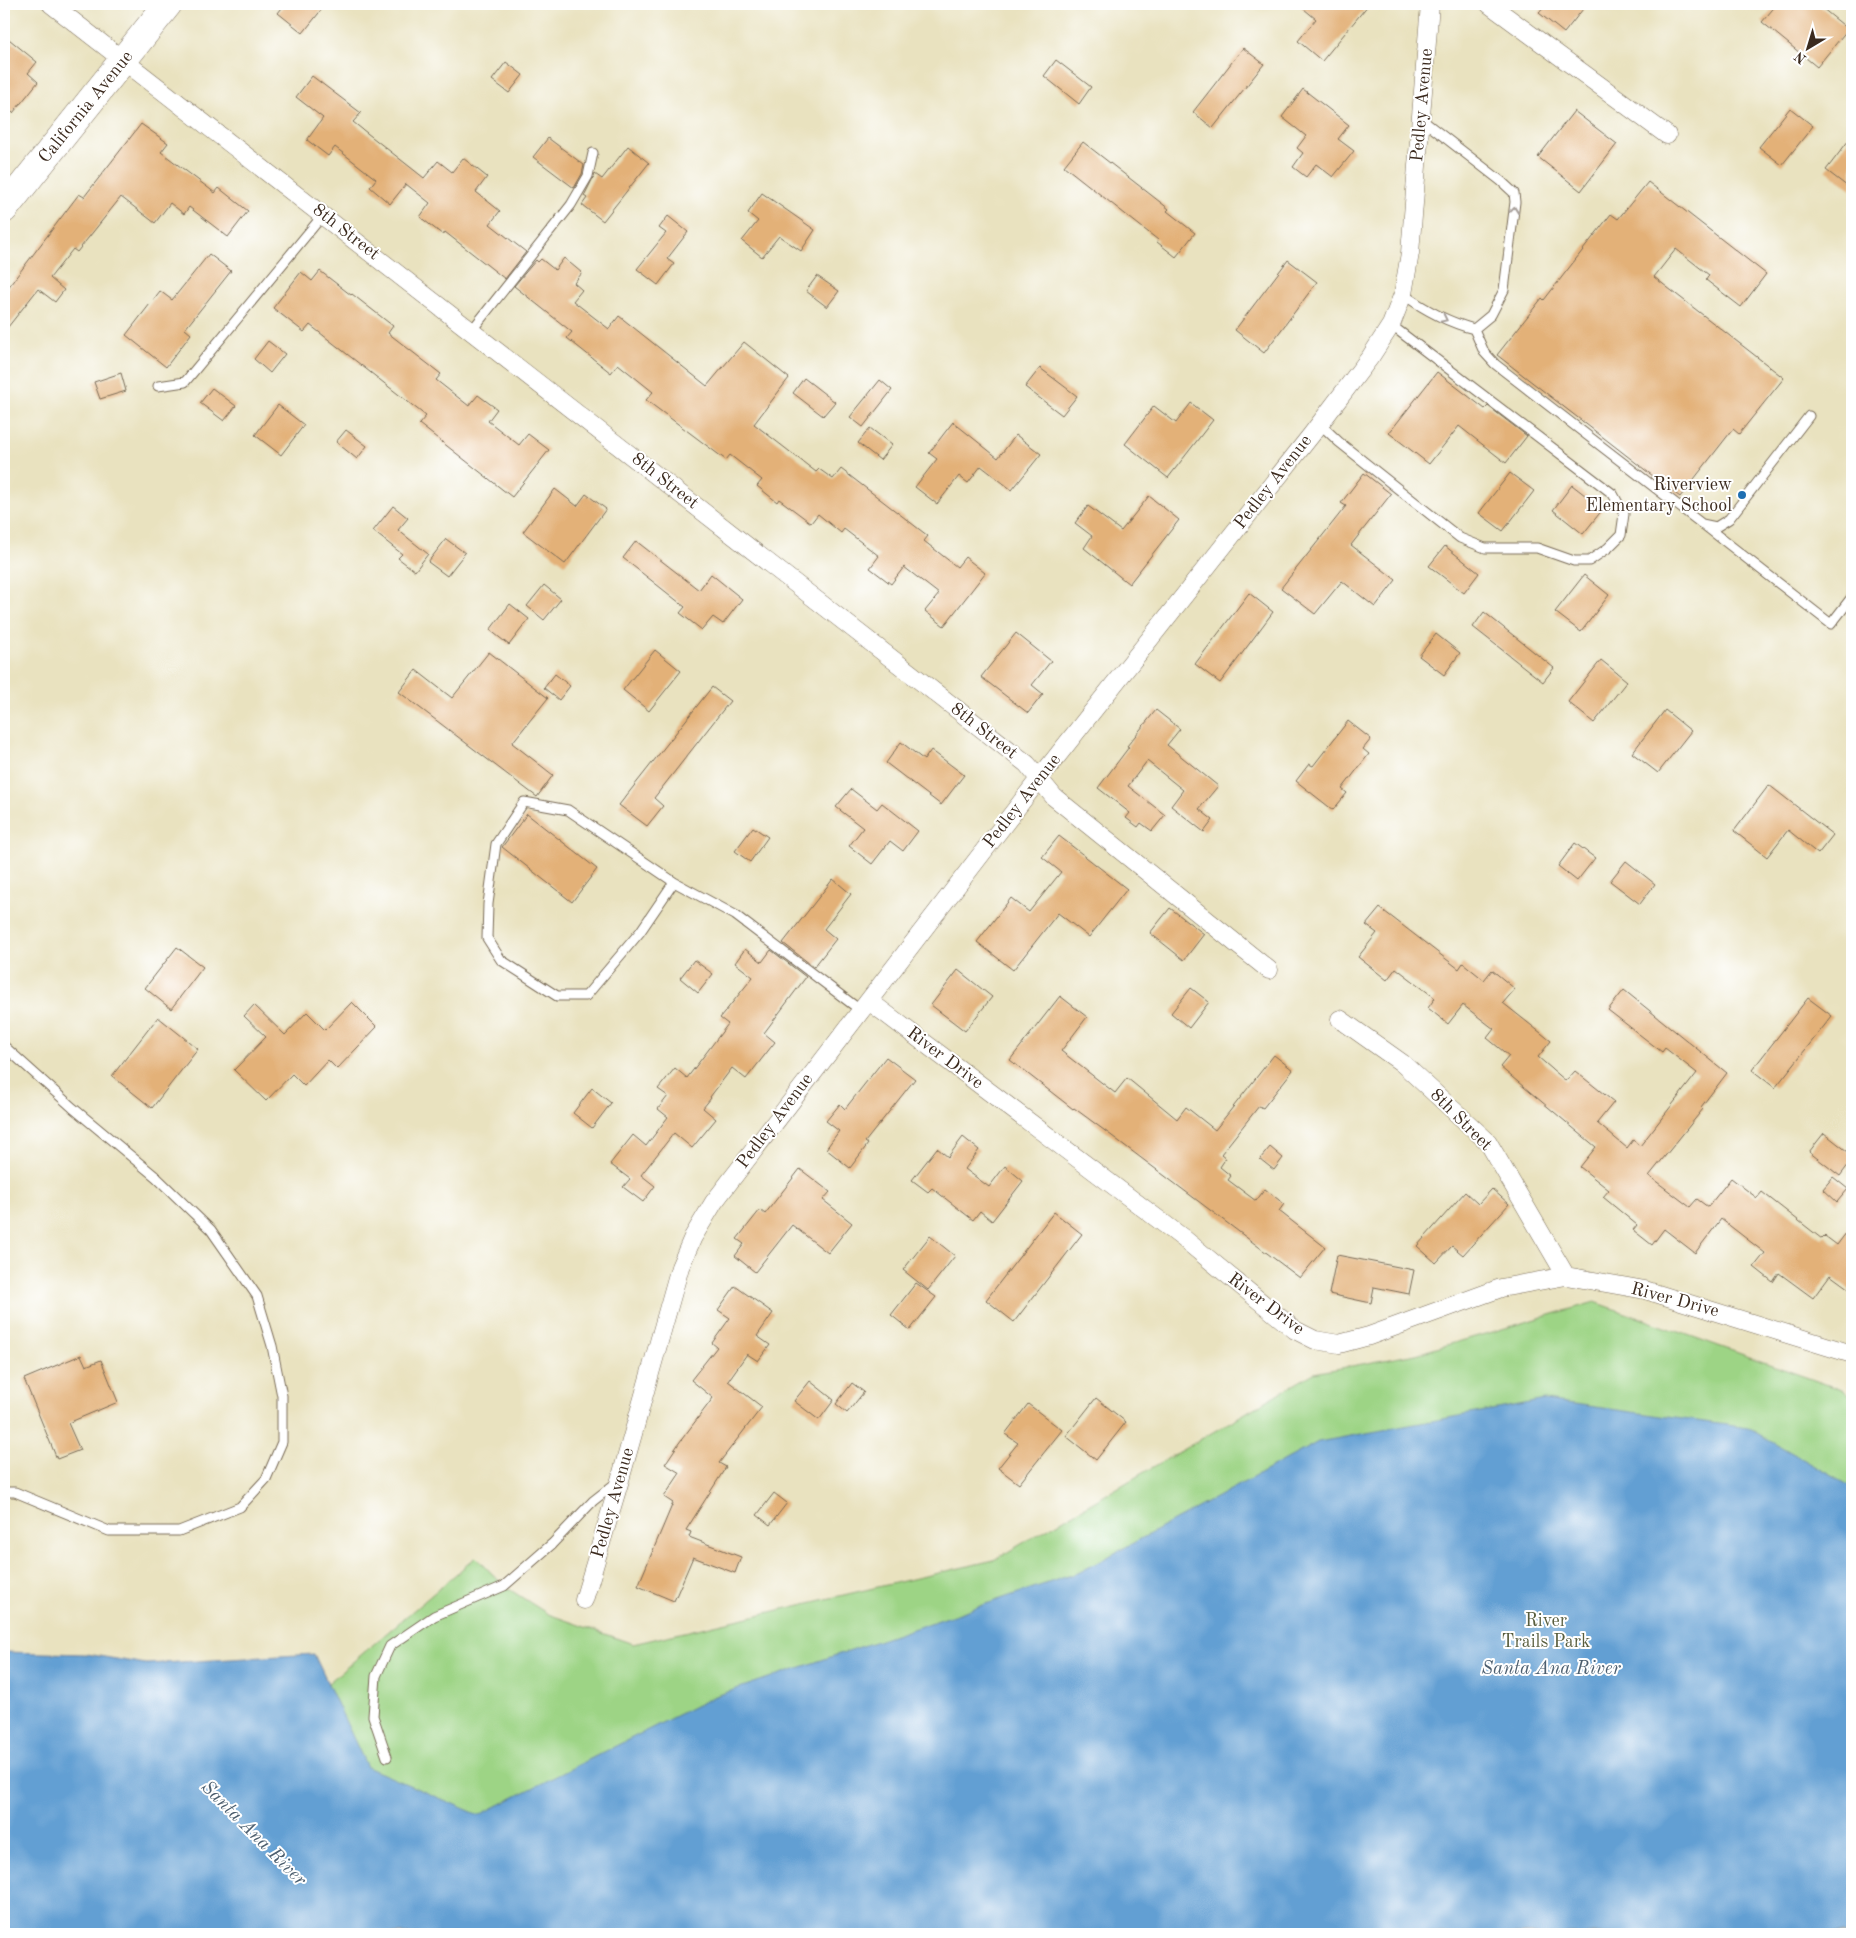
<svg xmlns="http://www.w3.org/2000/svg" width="1856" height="1938" font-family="'Old Standard TT',serif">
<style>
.green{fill:#9dd485;stroke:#6c7f52}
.water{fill:#629fd3;stroke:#4e6478}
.building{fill:#e3b178}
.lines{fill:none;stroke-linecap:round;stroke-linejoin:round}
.service-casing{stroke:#786a56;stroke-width:11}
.minor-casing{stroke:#786a56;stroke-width:19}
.primary-casing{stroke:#786a56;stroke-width:29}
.service{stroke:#fff;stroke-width:9}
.minor{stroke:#fff;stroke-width:18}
.primary{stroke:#fff;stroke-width:28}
.oneway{stroke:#a79f9a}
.poi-dot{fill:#1f6fb2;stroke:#fff;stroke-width:2}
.labels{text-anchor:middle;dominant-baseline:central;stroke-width:4;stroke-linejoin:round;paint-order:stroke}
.street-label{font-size:18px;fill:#3b2a1e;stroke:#fff}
.poi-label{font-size:18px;fill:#3b2a1e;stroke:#fff;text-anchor:end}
.park-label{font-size:18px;fill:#585d3d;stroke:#fff}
.water-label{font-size:19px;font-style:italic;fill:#4d5f6f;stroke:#fff}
</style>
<rect width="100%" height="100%" fill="#fff"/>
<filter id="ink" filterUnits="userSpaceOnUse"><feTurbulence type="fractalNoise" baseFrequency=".02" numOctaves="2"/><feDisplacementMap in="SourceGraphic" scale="10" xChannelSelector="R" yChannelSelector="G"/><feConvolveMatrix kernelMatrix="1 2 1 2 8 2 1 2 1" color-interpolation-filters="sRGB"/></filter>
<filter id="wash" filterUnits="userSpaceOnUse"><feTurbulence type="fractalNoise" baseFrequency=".0096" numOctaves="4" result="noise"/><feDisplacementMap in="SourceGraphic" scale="20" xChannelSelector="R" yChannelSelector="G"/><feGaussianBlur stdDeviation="1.12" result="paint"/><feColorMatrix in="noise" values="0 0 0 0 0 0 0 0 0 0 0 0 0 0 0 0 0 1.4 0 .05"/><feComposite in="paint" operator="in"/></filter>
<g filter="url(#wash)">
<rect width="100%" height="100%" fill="#e9e2bf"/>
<!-- green -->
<path class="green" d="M 1595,1302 L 1842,1390 L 1852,1398 L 1852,1934 L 491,1934 L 233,1764 L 476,1557 L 504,1586 L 548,1614 L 633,1644 L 994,1560 L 1314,1373 L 1416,1354 Z"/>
<!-- water -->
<path class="water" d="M 1545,1400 L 1748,1428 L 1852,1487 L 1852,1934 L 4,1934 L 4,1652 L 87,1654 L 146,1664 L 314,1654 L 367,1767 L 479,1815 L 713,1697 L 1080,1572 L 1318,1442 Z"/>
<g id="blocks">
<!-- building -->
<path class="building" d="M 285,4 L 326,4 L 303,33 L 278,13 Z
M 1298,4 L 1369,4 L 1322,61 L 1298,41 L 1316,19 Z
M 1547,4 L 1587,4 L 1564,33 L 1539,13 Z
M 1777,4 L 1817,4 L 1848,29 L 1817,67 L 1762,22 Z
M 4,35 L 37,62 L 28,73 L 38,82 L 13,113 L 4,106 Z
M 1243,48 L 1264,64 L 1213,128 L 1193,112 Z
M 1056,60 L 1091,87 L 1079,104 L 1044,76 Z
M 506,62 L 523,75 L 509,93 L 492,80 Z
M 312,76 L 361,113 L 353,122 L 424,178 L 438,161 L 452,172 L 463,158 L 487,177 L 476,192 L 500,211 L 490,224 L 526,252 L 505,279 L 445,232 L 443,235 L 420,217 L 430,203 L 406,184 L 390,204 L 370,187 L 376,179 L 335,147 L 328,156 L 307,140 L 323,118 L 296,97 Z
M 1303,89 L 1349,125 L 1338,139 L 1354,151 L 1333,177 L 1316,164 L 1306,177 L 1293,167 L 1303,153 L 1297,148 L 1306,136 L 1282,117 Z
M 1790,108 L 1813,126 L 1782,165 L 1759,147 Z
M 1574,111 L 1617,144 L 1581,191 L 1538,157 Z
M 141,124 L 168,143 L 161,152 L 215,193 L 219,188 L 248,211 L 228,237 L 189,207 L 184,214 L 170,203 L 155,223 L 121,197 L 77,252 L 73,249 L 50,278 L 64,290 L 55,302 L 38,289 L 4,332 L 4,293 L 79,194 L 84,197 Z
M 1852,136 L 1852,190 L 1826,170 Z
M 548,138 L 584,165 L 582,174 L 574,188 L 533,157 Z
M 1083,142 L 1169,209 L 1167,211 L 1195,233 L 1176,257 L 1157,242 L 1158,240 L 1064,166 Z
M 628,146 L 649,163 L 603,221 L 582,205 L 587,198 L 584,196 L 595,174 L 602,179 Z
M 1648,182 L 1766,274 L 1741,307 L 1706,280 L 1709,275 L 1676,249 L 1654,277 L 1784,378 L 1739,434 L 1733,429 L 1680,497 L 1497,355 L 1542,298 L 1544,300 L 1611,214 L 1618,219 Z
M 762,193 L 815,230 L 801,251 L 779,236 L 762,257 L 742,241 L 758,221 L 748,213 Z
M 668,216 L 688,232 L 667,259 L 674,264 L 658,285 L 637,269 L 666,233 L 659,228 Z
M 209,254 L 231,271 L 185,329 L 191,334 L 166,367 L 126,335 L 160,291 L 172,300 Z
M 564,258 L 582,273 L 574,283 L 582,290 L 573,301 L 609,329 L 619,316 L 707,386 L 744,342 L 789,378 L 754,424 L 816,472 L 819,469 L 833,479 L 841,469 L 928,536 L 924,541 L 957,567 L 965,557 L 985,573 L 944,626 L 925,611 L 939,594 L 904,567 L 891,584 L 870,568 L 879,556 L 844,529 L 841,533 L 818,514 L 811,523 L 779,499 L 777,502 L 757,486 L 762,480 L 730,455 L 726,460 L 646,400 L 653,392 L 618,364 L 611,373 L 567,338 L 572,332 L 514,286 L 536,260 L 538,262 L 541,259 L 555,270 Z
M 1288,260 L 1317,282 L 1264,353 L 1235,330 Z
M 320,271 L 351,295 L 352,294 L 393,326 L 388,333 L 441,374 L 436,380 L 469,406 L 478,395 L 497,409 L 488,421 L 519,445 L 528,434 L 549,450 L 512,497 L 419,424 L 426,416 L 310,325 L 304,332 L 273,308 L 301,272 L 312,281 Z
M 817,276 L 839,291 L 827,307 L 806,291 Z
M 268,341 L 285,354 L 270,373 L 254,359 Z
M 1040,368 L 1077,396 L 1062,415 L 1025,387 Z
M 1437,372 L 1485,409 L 1488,406 L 1527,436 L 1506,463 L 1459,426 L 1429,464 L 1389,433 Z
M 121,373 L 126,391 L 100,399 L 94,382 Z
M 804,378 L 835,402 L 823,416 L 793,393 Z
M 880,380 L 892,390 L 863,427 L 850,417 Z
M 212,388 L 236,406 L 224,421 L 200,403 Z
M 1191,403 L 1213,420 L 1168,478 L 1125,444 L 1154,406 L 1176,423 Z
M 278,405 L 304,425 L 281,455 L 255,435 Z
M 953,422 L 998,458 L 1016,435 L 1041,454 L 1012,490 L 981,466 L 968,483 L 959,476 L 937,504 L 915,487 L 937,459 L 929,453 Z
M 870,428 L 892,445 L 880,460 L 858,443 Z
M 346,430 L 367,446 L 357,459 L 336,442 Z
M 1364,473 L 1391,494 L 1351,545 L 1396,580 L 1375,607 L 1342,581 L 1315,614 L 1281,588 L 1346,506 L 1341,503 Z
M 1510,473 L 1534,491 L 1503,531 L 1479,513 Z
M 1572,485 L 1603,509 L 1583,534 L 1553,510 Z
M 555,489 L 577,506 L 586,494 L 606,509 L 565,564 L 523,532 Z
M 1149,496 L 1179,520 L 1129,584 L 1084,548 L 1092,536 L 1075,523 L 1088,506 L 1121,531 Z
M 393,506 L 408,518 L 398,530 L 428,554 L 415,571 L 398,558 L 402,554 L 373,531 Z
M 446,539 L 465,553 L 447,576 L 428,562 Z
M 636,541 L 699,590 L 711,574 L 742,599 L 723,624 L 713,617 L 702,630 L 680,613 L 685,607 L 623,558 Z
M 1445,546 L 1479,573 L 1464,593 L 1429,566 Z
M 1584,575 L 1609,595 L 1581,632 L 1555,612 Z
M 544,585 L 561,599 L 544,620 L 527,606 Z
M 1249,593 L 1273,612 L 1220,683 L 1195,664 Z
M 510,604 L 529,619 L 509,645 L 490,630 Z
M 1484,612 L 1554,668 L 1543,682 L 1473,627 Z
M 1016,633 L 1051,661 L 1032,685 L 1043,694 L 1028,713 L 981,677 Z
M 1436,634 L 1460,653 L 1444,675 L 1419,656 Z
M 655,650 L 681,671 L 649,711 L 623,690 Z
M 489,652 L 548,698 L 512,743 L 553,775 L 537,797 L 399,692 L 416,670 L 452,698 Z
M 1601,660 L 1627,681 L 1594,723 L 1568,702 Z
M 555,674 L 570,686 L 559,700 L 544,688 Z
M 712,687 L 730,701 L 654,798 L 663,806 L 647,826 L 619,805 Z
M 1156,710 L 1180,729 L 1167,745 L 1218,786 L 1199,809 L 1213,820 L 1204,832 L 1171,806 L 1183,790 L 1147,761 L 1128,786 L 1165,815 L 1152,831 L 1141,823 L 1138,827 L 1126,818 L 1130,813 L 1098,788 L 1129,747 L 1127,746 Z
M 1665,710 L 1691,731 L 1658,773 L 1632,753 Z
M 1348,721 L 1371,739 L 1363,749 L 1369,754 L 1342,789 L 1347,793 L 1333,810 L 1296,781 L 1309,764 L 1313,766 Z
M 901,742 L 924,760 L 931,750 L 964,775 L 941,805 L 886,763 Z
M 1769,785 L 1833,835 L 1818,854 L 1788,830 L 1767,857 L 1734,831 Z
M 851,789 L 877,809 L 882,803 L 918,831 L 903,851 L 890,841 L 872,864 L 849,846 L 863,828 L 836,807 Z
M 527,814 L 597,869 L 572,902 L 502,847 Z
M 753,827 L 768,837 L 750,862 L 735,851 Z
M 1059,836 L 1127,889 L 1089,937 L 1058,913 L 1013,970 L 977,942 L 1011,898 L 1029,912 L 1061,872 L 1042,857 Z
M 1575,843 L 1595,858 L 1577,881 L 1558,866 Z
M 1626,861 L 1655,884 L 1640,904 L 1610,881 Z
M 833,879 L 851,894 L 824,929 L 836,939 L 814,967 L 783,943 Z
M 1170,908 L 1204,934 L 1184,960 L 1150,933 Z
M 1380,908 L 1459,969 L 1463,963 L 1484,980 L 1492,970 L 1515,989 L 1503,1003 L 1551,1041 L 1538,1057 L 1566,1081 L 1575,1071 L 1614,1102 L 1597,1123 L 1627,1148 L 1633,1140 L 1640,1146 L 1697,1073 L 1665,1048 L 1662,1052 L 1608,1010 L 1624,990 L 1727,1073 L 1701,1107 L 1703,1109 L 1649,1176 L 1690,1207 L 1697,1199 L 1708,1207 L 1731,1178 L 1757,1198 L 1762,1192 L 1822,1239 L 1825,1236 L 1837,1245 L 1852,1225 L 1852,1291 L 1830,1275 L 1813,1298 L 1779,1273 L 1773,1282 L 1754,1267 L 1765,1253 L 1721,1219 L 1695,1253 L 1664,1229 L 1652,1245 L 1633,1230 L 1637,1225 L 1603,1197 L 1609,1190 L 1580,1167 L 1596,1147 L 1500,1067 L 1509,1056 L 1487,1038 L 1494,1029 L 1463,1005 L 1448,1024 L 1428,1008 L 1435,998 L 1396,968 L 1387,980 L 1358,957 L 1377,933 L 1366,925 Z
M 177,947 L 203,967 L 171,1009 L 145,988 Z
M 745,949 L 762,962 L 771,950 L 806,977 L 764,1033 L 775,1042 L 746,1079 L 732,1068 L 710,1097 L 711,1098 L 703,1108 L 716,1119 L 692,1148 L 674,1133 L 641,1175 L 655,1186 L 643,1202 L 623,1187 L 630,1179 L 610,1164 L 633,1135 L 646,1146 L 668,1117 L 658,1109 L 668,1096 L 658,1089 L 675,1068 L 687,1078 L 728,1024 L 720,1018 L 753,977 L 735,963 Z
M 694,960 L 713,974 L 698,993 L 680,978 Z
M 958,970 L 992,997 L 965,1031 L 931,1005 Z
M 1191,988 L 1209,1002 L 1189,1028 L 1171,1013 Z
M 1060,996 L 1087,1017 L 1061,1051 L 1115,1093 L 1127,1078 L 1177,1119 L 1186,1107 L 1215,1130 L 1274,1055 L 1293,1070 L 1263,1108 L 1259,1106 L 1221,1154 L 1226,1158 L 1220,1167 L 1231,1176 L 1228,1180 L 1256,1201 L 1265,1189 L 1284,1204 L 1279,1211 L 1325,1247 L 1300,1278 L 1112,1136 L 1074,1108 L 1073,1109 L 1010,1060 Z
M 1808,998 L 1832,1016 L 1775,1088 L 1752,1070 Z
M 352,1002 L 377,1027 L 337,1069 L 328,1060 L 304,1086 L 292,1074 L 266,1101 L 234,1070 L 266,1037 L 244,1016 L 254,1005 L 285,1035 L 307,1012 L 325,1030 Z
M 158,1017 L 198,1049 L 152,1108 L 112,1076 Z
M 886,1057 L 915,1079 L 865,1142 L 868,1144 L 850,1168 L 826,1149 L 839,1131 L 826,1121 L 840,1104 L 845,1109 Z
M 592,1088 L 611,1103 L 592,1128 L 573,1113 Z
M 1824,1133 L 1852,1155 L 1852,1160 L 1840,1176 L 1809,1152 Z
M 963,1137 L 979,1150 L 965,1169 L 989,1187 L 1005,1166 L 1023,1181 L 992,1221 L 980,1211 L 973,1220 L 932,1188 L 928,1192 L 912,1180 L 937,1148 L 948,1157 Z
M 1270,1147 L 1283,1158 L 1274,1170 L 1260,1159 Z
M 800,1169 L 830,1192 L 823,1200 L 852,1223 L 828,1253 L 792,1225 L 755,1272 L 735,1256 L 744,1244 L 737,1239 L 760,1210 L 765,1214 Z
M 1833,1177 L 1848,1189 L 1837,1202 L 1823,1189 Z
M 1492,1189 L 1509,1204 L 1463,1255 L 1452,1246 L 1436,1263 L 1417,1246 L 1465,1192 L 1478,1204 Z
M 1054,1212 L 1082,1234 L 1014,1322 L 986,1300 Z
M 930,1236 L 955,1256 L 928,1290 L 903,1270 Z
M 1337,1255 L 1414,1270 L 1409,1294 L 1374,1287 L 1371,1303 L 1329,1294 Z
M 916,1283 L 936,1297 L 910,1330 L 891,1315 Z
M 735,1286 L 773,1313 L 757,1336 L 770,1345 L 758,1361 L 747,1354 L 728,1381 L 762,1407 L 719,1463 L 726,1467 L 686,1530 L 691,1532 L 689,1537 L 741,1557 L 735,1573 L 693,1557 L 674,1601 L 638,1586 L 673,1503 L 664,1497 L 680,1473 L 665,1464 L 679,1443 L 713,1398 L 691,1380 L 717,1347 L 712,1343 L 730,1318 L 718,1310 Z
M 81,1355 L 86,1366 L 101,1360 L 118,1402 L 68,1423 L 80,1450 L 57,1459 L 24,1379 Z
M 810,1381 L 834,1400 L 819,1420 L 794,1401 Z
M 852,1383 L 864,1392 L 847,1413 L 836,1404 Z
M 1096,1398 L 1126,1422 L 1096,1460 L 1066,1436 Z
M 1028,1404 L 1062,1430 L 1019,1484 L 998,1468 L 1018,1443 L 1005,1434 Z
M 774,1493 L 787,1503 L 770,1525 L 757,1515 Z"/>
</g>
</g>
<g filter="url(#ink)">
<use href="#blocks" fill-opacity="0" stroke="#786a56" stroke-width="1"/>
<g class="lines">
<defs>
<path id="service" d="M 1403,294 C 1425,310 1447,322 1474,329 L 1491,315 L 1504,290 L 1515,202 L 1514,193 L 1501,181 L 1421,119
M 1474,329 L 1484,352 L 1495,364 L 1702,524 L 1716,527 L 1729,519 L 1809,416
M 472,330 L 571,205 L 588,176 L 593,153
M 158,386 L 185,382 L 323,215
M 1319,423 L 1339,442 L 1460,538 L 1485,548 L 1537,548 L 1574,561 L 1589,561 L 1608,548 L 1621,535 L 1624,514 L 1613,494 L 1391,325
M 1704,525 L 1831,624 L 1852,597
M 674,882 L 640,932 L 586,996 L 557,996 L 501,960 L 487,938 L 488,904 L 496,844 L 524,802 L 568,810 L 674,882 L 735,915 L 860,1010
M 4,1046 L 73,1108 L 156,1177 L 211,1230 L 257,1296 L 272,1346 L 282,1396 L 282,1442 L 266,1479 L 240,1507 L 179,1531 L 109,1531 L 15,1492 L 4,1492
M 387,1757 L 373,1716 L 376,1676 L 390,1646 L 434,1616 L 504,1586 L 552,1544 L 593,1501 L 616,1483"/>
<path id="minor" d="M 51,4 L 1027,764 L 1054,797 L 1269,970
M 1489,4 L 1667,135
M 869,1001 L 1183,1238 L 1295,1330 L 1315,1340 L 1339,1344 L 1369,1336 L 1501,1288 L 1566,1276 L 1645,1290 L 1852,1354
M 1340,1019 L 1402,1063 L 1488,1142 L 1566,1276
M 584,1600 L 620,1480 L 680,1267 L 693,1237 L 714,1202 L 1039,779 L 1312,434 L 1371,356 L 1391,325 L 1403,294 L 1410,253 L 1430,4"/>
<path id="primary" d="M 4,209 L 168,4"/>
</defs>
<!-- service casing -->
<use href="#service" class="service-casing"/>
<!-- minor casing -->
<use href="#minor" class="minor-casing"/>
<!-- primary casing -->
<use href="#primary" class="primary-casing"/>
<!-- service -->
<use href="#service" class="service"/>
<!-- minor -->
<use href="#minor" class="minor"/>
<!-- primary -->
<use href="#primary" class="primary"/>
</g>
<!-- one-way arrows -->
<defs><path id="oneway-chevron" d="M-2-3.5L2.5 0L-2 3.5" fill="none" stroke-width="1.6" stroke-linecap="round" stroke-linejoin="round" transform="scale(1.25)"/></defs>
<g class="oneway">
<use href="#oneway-chevron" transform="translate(1514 210) rotate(-84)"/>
<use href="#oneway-chevron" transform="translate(1444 319) rotate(26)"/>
</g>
</g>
<!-- markers -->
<circle class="poi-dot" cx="1742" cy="495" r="5"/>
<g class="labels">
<!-- street labels -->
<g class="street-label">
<text transform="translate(1422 105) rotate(-85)">Pedley Avenue</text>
<text transform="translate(86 107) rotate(-51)">California Avenue</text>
<text transform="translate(346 232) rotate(38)">8th Street</text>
<text transform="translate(665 481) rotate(38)">8th Street</text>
<text transform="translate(1273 482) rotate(-52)">Pedley Avenue</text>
<text transform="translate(984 731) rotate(38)">8th Street</text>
<text transform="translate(1022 801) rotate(-52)">Pedley Avenue</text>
<text transform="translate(945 1058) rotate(37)">River Drive</text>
<text transform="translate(1461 1120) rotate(45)">8th Street</text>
<text transform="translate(775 1121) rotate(-53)">Pedley Avenue</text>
<text transform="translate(1675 1300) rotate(15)">River Drive</text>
<text transform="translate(1266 1304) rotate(37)">River Drive</text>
<text transform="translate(613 1503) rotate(-74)">Pedley Avenue</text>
</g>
<!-- poi labels -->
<g class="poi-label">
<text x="1732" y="485">Riverview<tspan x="1732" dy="21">Elementary School</tspan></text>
</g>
<!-- park labels -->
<g class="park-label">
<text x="1546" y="1621">River<tspan x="1546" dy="21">Trails Park</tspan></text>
</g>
<!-- water labels -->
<g class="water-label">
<text x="1551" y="1669">Santa Ana River</text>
<text transform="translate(253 1834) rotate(45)">Santa Ana River</text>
</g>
</g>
<!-- margin -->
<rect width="1856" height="1938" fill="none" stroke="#fff" stroke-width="20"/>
<!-- north arrow -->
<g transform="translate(1808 48) rotate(218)" stroke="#ffffff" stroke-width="4" paint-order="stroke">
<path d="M0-4L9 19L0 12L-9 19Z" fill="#3b2a1e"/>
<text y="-8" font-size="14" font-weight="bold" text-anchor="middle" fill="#3b2a1e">N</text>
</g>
</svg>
